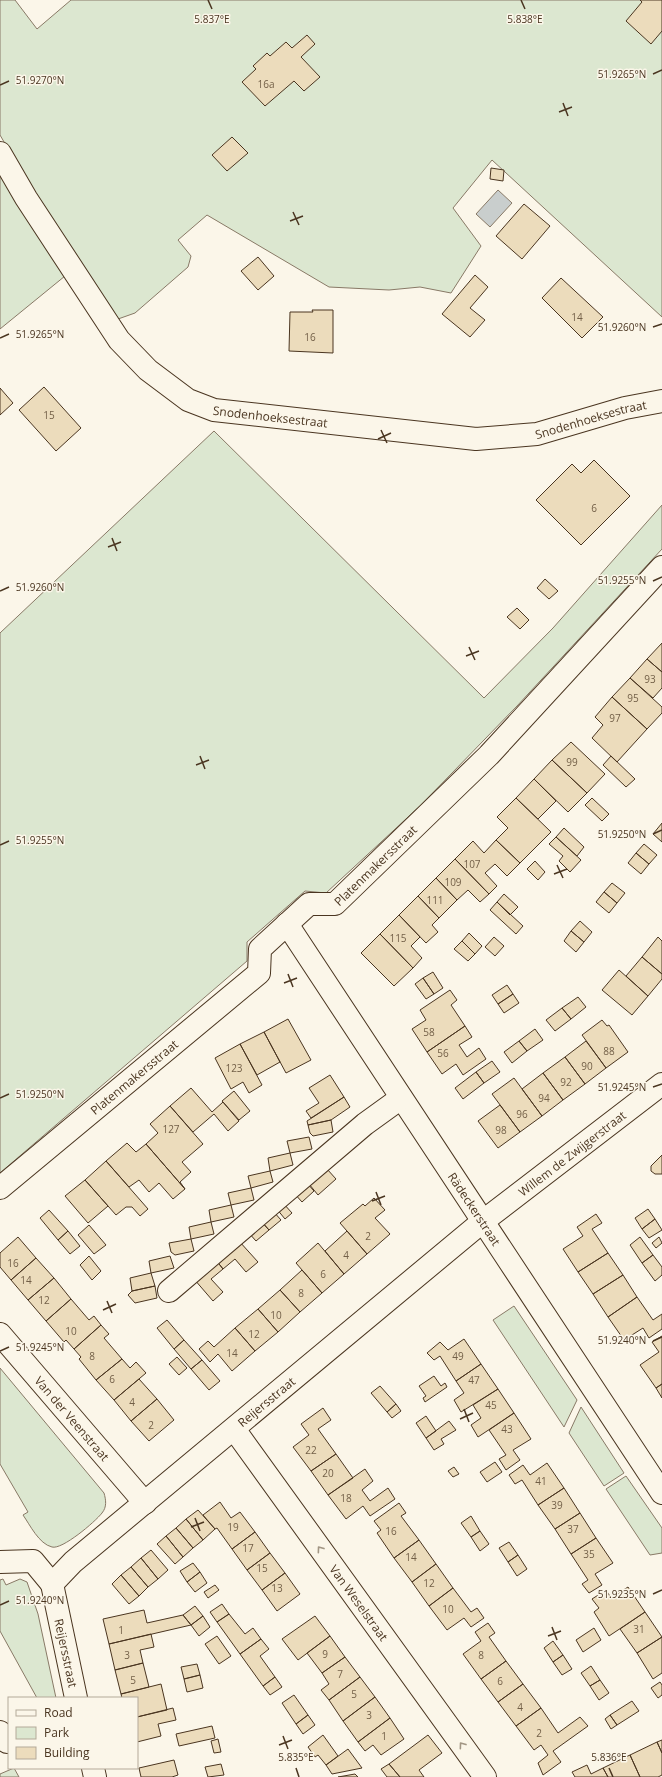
<svg xmlns="http://www.w3.org/2000/svg" width="662" height="1777" font-family="'Open Sans',sans-serif">
<style>
.green{fill:#dce7d0;stroke:#887966}
.water{fill:#c9cecd;stroke:#887966}
.building{fill:#ecdcbc;stroke:#4a3520}
.lines{fill:none;stroke-linecap:round;stroke-linejoin:round}
.minor-casing{stroke:#4a3520;stroke-width:24}
.minor{stroke:#fbf6e9;stroke-width:22}
.oneway{stroke:#a29684}
.ticks{fill:none;stroke:#4a3520;stroke-width:1.5}
.labels{text-anchor:middle;dominant-baseline:central;stroke-width:3;stroke-linejoin:round;paint-order:stroke}
.number-label{font-size:10px;fill:#725f47}
.street-label{font-size:12px;fill:#4a3520;stroke:#fbf6e9}
.ticks-label{font-size:10px;text-anchor:middle;fill:#4a3520;stroke:#fbf6e9;stroke-width:3;stroke-linejoin:round;paint-order:stroke}
</style>
<rect width="100%" height="100%" fill="#fbf6e9"/>
<!-- green -->
<path class="green" d="M 0,0 L 15,0 L 37,29 L 71,0 L 662,0 L 662,317 L 492,160 L 453,208 L 481,246 L 451,293 L 420,287 L 389,290 L 329,287 L 207,215 L 178,240 L 191,256 L 188,267 L 135,313 L 118,319 L 57,233 L 0,135 Z
M 0,166 L 65,276 L 0,329 Z
M 214,431 L 484,698 L 553,628 L 662,505 L 662,549 L 517,706 L 420,806 L 326,893 L 305,891 L 247,942 L 247,961 L 0,1173 L 0,633 Z
M 514,1306 L 577,1400 L 564,1427 L 493,1320 Z
M 0,1368 L 104,1493 C 106,1500 107,1507 102,1513 C 95,1522 62,1550 52,1547 C 39,1544 30,1525 23,1515 L 28,1512 L 0,1464 Z
M 581,1407 L 624,1473 L 604,1486 L 569,1433 Z
M 626,1476 L 662,1528 L 662,1553 L 650,1555 L 606,1489 Z
M 3,1579 L 6,1585 L 20,1579 L 27,1582 L 38,1614 L 56,1698 L 37,1698 L 0,1631 L 0,1580 Z
M 14,1768 L 19,1777 L 0,1777 L 0,1774 Z"/>
<!-- water -->
<path class="water" d="M 498,190 L 512,203 L 490,227 L 476,214 Z"/>
<!-- building -->
<path class="building" d="M 640,0 L 662,0 L 662,31 L 651,44 L 626,21 L 642,2 Z
M 307,35 L 315,44 L 301,57 L 320,77 L 304,91 L 294,81 L 265,106 L 242,82 L 256,69 L 253,66 L 267,53 L 270,56 L 286,42 L 292,48 Z
M 232,137 L 248,153 L 227,171 L 212,155 Z
M 491,168 L 504,170 L 503,181 L 490,179 Z
M 524,204 L 550,226 L 522,259 L 496,236 Z
M 258,257 L 274,276 L 258,290 L 241,271 Z
M 475,275 L 488,287 L 470,308 L 485,320 L 470,337 L 442,314 Z
M 561,278 L 603,317 L 582,338 L 542,298 Z
M 312,310 L 333,310 L 333,353 L 289,351 L 290,312 L 313,312 Z
M 44,387 L 81,428 L 56,451 L 19,410 Z
M 0,388 L 13,403 L 0,415 Z
M 594,460 L 630,496 L 581,545 L 536,500 L 572,464 L 581,473 Z
M 545,579 L 558,591 L 549,599 L 537,588 Z
M 517,608 L 529,620 L 520,629 L 507,617 Z
M 662,643 L 662,672 L 647,659 Z
M 647,659 L 662,672 L 662,688 L 653,698 L 630,678 Z
M 630,678 L 662,707 L 662,713 L 647,729 L 612,697 Z
M 612,697 L 647,729 L 617,762 L 592,738 L 603,725 L 595,717 Z
M 571,742 L 605,774 L 587,793 L 552,760 Z
M 611,756 L 635,779 L 626,787 L 603,765 Z
M 552,760 L 587,793 L 568,812 L 534,779 Z
M 534,779 L 556,801 L 538,819 L 516,798 Z
M 516,798 L 551,832 L 520,863 L 496,840 L 508,828 L 497,817 Z
M 592,798 L 609,814 L 602,821 L 585,805 Z
M 662,823 L 662,842 L 653,834 Z
M 564,828 L 584,847 L 577,856 L 556,837 Z
M 556,837 L 581,860 L 570,872 L 559,861 L 563,856 L 549,844 Z
M 496,840 L 520,863 L 507,876 L 495,864 L 485,873 L 497,886 L 489,894 L 455,859 L 473,841 L 484,853 Z
M 644,844 L 657,855 L 649,864 L 636,853 Z
M 636,853 L 649,864 L 641,874 L 628,863 Z
M 455,859 L 489,894 L 480,902 L 468,890 L 457,900 L 436,878 Z
M 535,861 L 545,872 L 538,880 L 527,869 Z
M 436,878 L 457,900 L 439,918 L 418,896 Z
M 612,883 L 625,893 L 617,903 L 604,892 Z
M 604,892 L 617,903 L 609,913 L 596,902 Z
M 504,894 L 518,907 L 510,915 L 497,902 Z
M 418,896 L 439,918 L 432,925 L 438,932 L 426,943 L 399,915 Z
M 497,902 L 523,926 L 516,934 L 490,910 Z
M 399,915 L 420,937 L 411,946 L 422,958 L 413,968 L 380,934 Z
M 580,921 L 592,932 L 584,942 L 571,931 Z
M 571,931 L 584,942 L 576,952 L 564,941 Z
M 469,933 L 482,946 L 475,954 L 462,941 Z
M 380,934 L 413,968 L 394,986 L 361,953 Z
M 494,937 L 504,946 L 495,956 L 485,947 Z
M 658,937 L 662,941 L 662,974 L 642,957 Z
M 462,941 L 475,954 L 468,961 L 454,949 Z
M 642,957 L 662,974 L 662,979 L 648,996 L 626,976 Z
M 619,970 L 648,996 L 632,1015 L 602,990 Z
M 433,972 L 443,988 L 434,994 L 423,978 Z
M 423,978 L 434,994 L 426,999 L 415,984 Z
M 507,985 L 513,994 L 498,1004 L 492,995 Z
M 450,990 L 457,1000 L 451,1005 L 465,1026 L 427,1052 L 412,1029 L 426,1020 L 420,1010 Z
M 513,994 L 519,1003 L 504,1013 L 498,1004 Z
M 578,997 L 586,1007 L 571,1019 L 562,1008 Z
M 562,1008 L 571,1019 L 555,1031 L 546,1020 Z
M 288,1019 L 311,1060 L 286,1073 L 264,1032 Z
M 602,1020 L 607,1026 L 609,1025 L 628,1052 L 606,1068 L 582,1035 Z
M 465,1026 L 472,1037 L 459,1045 L 467,1057 L 479,1048 L 486,1059 L 463,1075 L 456,1064 L 442,1074 L 427,1052 Z
M 535,1029 L 543,1040 L 527,1051 L 519,1041 Z
M 264,1032 L 280,1062 L 257,1075 L 240,1044 Z
M 519,1041 L 527,1051 L 512,1063 L 504,1052 Z
M 586,1041 L 606,1068 L 585,1084 L 565,1057 Z
M 240,1044 L 262,1085 L 249,1093 L 243,1082 L 231,1089 L 215,1058 Z
M 565,1057 L 585,1084 L 563,1100 L 543,1073 Z
M 492,1061 L 500,1072 L 484,1083 L 476,1072 Z
M 476,1072 L 484,1083 L 463,1099 L 455,1088 Z
M 543,1073 L 563,1100 L 542,1116 L 522,1089 Z
M 330,1075 L 344,1097 L 311,1118 L 306,1111 L 319,1103 L 309,1088 Z
M 514,1078 L 542,1116 L 520,1132 L 492,1094 Z
M 191,1088 L 212,1112 L 223,1102 L 239,1121 L 228,1131 L 214,1114 L 193,1132 L 170,1106 Z
M 234,1091 L 250,1111 L 239,1120 L 222,1101 Z
M 344,1097 L 350,1107 L 331,1120 L 308,1125 L 307,1121 Z
M 500,1105 L 520,1132 L 498,1148 L 478,1121 Z
M 170,1106 L 203,1144 L 182,1162 L 191,1172 L 180,1182 L 185,1189 L 146,1144 L 158,1133 L 150,1124 Z
M 331,1120 L 333,1132 L 313,1136 L 310,1133 L 308,1125 Z
M 309,1137 L 312,1149 L 290,1153 L 287,1141 Z
M 127,1143 L 136,1152 L 146,1144 L 185,1189 L 173,1199 L 159,1183 L 149,1192 L 139,1180 L 129,1187 L 106,1161 Z
M 290,1153 L 293,1165 L 270,1171 L 268,1158 Z
M 662,1155 L 662,1174 L 655,1174 L 651,1171 L 651,1166 Z
M 106,1161 L 148,1209 L 140,1216 L 132,1207 L 126,1207 L 116,1215 L 85,1180 Z
M 327,1169 L 336,1179 L 318,1195 L 309,1184 Z
M 270,1171 L 273,1182 L 251,1188 L 248,1176 Z
M 85,1180 L 108,1206 L 88,1223 L 65,1196 Z
M 306,1182 L 314,1191 L 302,1202 L 294,1193 Z
M 251,1188 L 254,1200 L 231,1205 L 228,1193 Z
M 374,1198 L 385,1210 L 375,1218 L 390,1234 L 367,1254 L 340,1223 L 363,1204 L 365,1206 Z
M 283,1203 L 292,1213 L 285,1219 L 276,1208 Z
M 231,1205 L 234,1217 L 211,1222 L 209,1210 Z
M 648,1209 L 655,1219 L 642,1229 L 635,1218 Z
M 49,1210 L 68,1231 L 58,1240 L 40,1218 Z
M 273,1211 L 281,1220 L 269,1230 L 261,1221 Z
M 596,1214 L 602,1223 L 592,1229 L 608,1253 L 578,1272 L 563,1249 L 583,1236 L 577,1227 Z
M 655,1219 L 662,1230 L 649,1238 L 642,1229 Z
M 261,1221 L 269,1230 L 256,1241 L 248,1232 Z
M 211,1222 L 214,1234 L 191,1239 L 189,1227 Z
M 89,1225 L 106,1245 L 94,1254 L 78,1235 Z
M 68,1231 L 80,1246 L 70,1254 L 58,1240 Z
M 347,1231 L 367,1254 L 344,1274 L 325,1251 Z
M 18,1237 L 36,1258 L 11,1280 L 0,1267 L 0,1253 Z
M 640,1237 L 653,1255 L 642,1263 L 630,1245 Z
M 659,1237 L 662,1243 L 656,1248 L 652,1243 Z
M 191,1239 L 194,1251 L 175,1255 L 171,1252 L 169,1243 Z
M 239,1241 L 258,1262 L 246,1272 L 235,1259 L 223,1269 L 216,1260 Z
M 318,1243 L 344,1274 L 322,1293 L 296,1263 Z
M 608,1253 L 623,1275 L 593,1294 L 578,1272 Z
M 653,1255 L 662,1267 L 662,1275 L 655,1281 L 642,1263 Z
M 89,1256 L 101,1271 L 92,1280 L 80,1265 Z
M 170,1256 L 174,1268 L 151,1273 L 149,1261 Z
M 36,1258 L 54,1278 L 28,1300 L 11,1280 Z
M 216,1260 L 223,1269 L 211,1279 L 223,1292 L 213,1301 L 194,1279 Z
M 302,1270 L 322,1293 L 300,1312 L 280,1290 Z
M 151,1273 L 155,1286 L 132,1291 L 130,1278 Z
M 623,1275 L 637,1297 L 608,1317 L 593,1294 Z
M 54,1278 L 71,1299 L 46,1321 L 28,1300 Z
M 155,1286 L 157,1298 L 135,1303 L 128,1295 L 132,1291 Z
M 280,1290 L 300,1312 L 278,1332 L 258,1309 Z
M 637,1297 L 653,1320 L 662,1314 L 662,1329 L 649,1338 L 643,1328 L 624,1340 L 608,1317 Z
M 71,1299 L 89,1320 L 94,1316 L 101,1325 L 74,1349 L 66,1340 L 64,1342 L 46,1321 Z
M 258,1309 L 278,1332 L 255,1351 L 235,1328 Z
M 167,1320 L 184,1340 L 174,1349 L 157,1328 Z
M 101,1325 L 109,1334 L 104,1338 L 122,1359 L 96,1380 L 79,1359 L 81,1357 L 74,1349 Z
M 235,1328 L 255,1351 L 232,1371 L 218,1354 L 210,1362 L 199,1349 L 208,1341 L 214,1347 Z
M 662,1336 L 662,1384 L 656,1388 L 640,1365 L 659,1352 L 652,1342 Z
M 464,1339 L 481,1364 L 456,1381 L 440,1356 L 434,1360 L 427,1353 L 440,1342 L 448,1350 Z
M 184,1340 L 202,1360 L 191,1369 L 174,1349 Z
M 177,1357 L 187,1368 L 179,1375 L 169,1364 Z
M 122,1359 L 130,1368 L 136,1362 L 146,1373 L 114,1400 L 96,1380 Z
M 202,1360 L 220,1381 L 209,1390 L 191,1369 Z
M 481,1364 L 498,1389 L 461,1412 L 454,1400 L 464,1393 L 456,1381 Z
M 434,1376 L 441,1386 L 445,1383 L 447,1387 L 425,1402 L 423,1398 L 426,1396 L 419,1386 Z
M 139,1379 L 157,1399 L 131,1421 L 114,1400 Z
M 662,1384 L 662,1398 L 656,1388 Z
M 380,1386 L 396,1404 L 387,1412 L 371,1393 Z
M 498,1389 L 514,1413 L 478,1437 L 471,1425 L 481,1418 L 473,1405 Z
M 157,1399 L 174,1420 L 149,1441 L 131,1421 Z
M 396,1404 L 401,1411 L 392,1418 L 387,1412 Z
M 323,1408 L 331,1420 L 318,1429 L 336,1454 L 311,1471 L 293,1447 L 309,1435 L 301,1424 Z
M 514,1413 L 531,1439 L 513,1450 L 520,1460 L 506,1470 L 499,1459 L 506,1455 L 489,1430 Z
M 426,1416 L 436,1431 L 426,1438 L 416,1423 Z
M 449,1421 L 456,1430 L 441,1439 L 444,1444 L 434,1450 L 426,1438 Z
M 336,1454 L 353,1478 L 328,1495 L 311,1471 Z
M 495,1462 L 502,1472 L 487,1482 L 480,1472 Z
M 547,1463 L 564,1488 L 538,1505 L 522,1480 L 515,1484 L 509,1475 L 523,1465 L 530,1475 Z
M 454,1467 L 459,1474 L 453,1477 L 448,1471 Z
M 365,1469 L 373,1481 L 362,1490 L 370,1501 L 388,1488 L 395,1499 L 370,1516 L 363,1506 L 346,1519 L 328,1495 Z
M 564,1488 L 580,1513 L 555,1529 L 538,1505 Z
M 220,1502 L 231,1518 L 240,1512 L 255,1532 L 232,1549 L 217,1528 L 215,1529 L 203,1515 Z
M 399,1503 L 406,1513 L 401,1516 L 419,1540 L 394,1558 L 377,1533 L 381,1530 L 374,1521 Z
M 198,1510 L 215,1529 L 203,1540 L 186,1519 Z
M 580,1513 L 596,1538 L 571,1554 L 555,1529 Z
M 471,1516 L 480,1531 L 471,1537 L 461,1523 Z
M 186,1519 L 203,1540 L 193,1548 L 176,1528 Z
M 176,1528 L 193,1548 L 183,1557 L 166,1536 Z
M 480,1531 L 489,1544 L 480,1551 L 471,1537 Z
M 255,1532 L 270,1553 L 247,1570 L 232,1549 Z
M 166,1536 L 183,1557 L 175,1564 L 157,1544 Z
M 596,1538 L 613,1563 L 595,1574 L 602,1585 L 589,1593 L 582,1584 L 588,1580 L 571,1554 Z
M 419,1540 L 436,1564 L 412,1582 L 394,1558 Z
M 509,1542 L 518,1555 L 508,1562 L 499,1548 Z
M 151,1550 L 168,1570 L 158,1579 L 141,1558 Z
M 270,1553 L 285,1573 L 262,1590 L 247,1570 Z
M 518,1555 L 527,1569 L 517,1576 L 508,1562 Z
M 141,1558 L 158,1579 L 148,1587 L 131,1567 Z
M 193,1563 L 200,1572 L 187,1582 L 180,1571 Z
M 436,1564 L 453,1588 L 429,1606 L 412,1582 Z
M 131,1567 L 148,1587 L 139,1596 L 121,1575 Z
M 200,1572 L 207,1583 L 195,1592 L 187,1582 Z
M 285,1573 L 300,1594 L 277,1611 L 262,1590 Z
M 121,1575 L 139,1596 L 129,1604 L 112,1584 Z
M 215,1585 L 219,1590 L 208,1598 L 204,1592 Z
M 628,1587 L 645,1612 L 609,1636 L 594,1612 L 599,1608 L 592,1599 L 606,1590 L 611,1598 Z
M 453,1588 L 471,1612 L 477,1608 L 484,1618 L 471,1627 L 464,1618 L 447,1630 L 429,1606 Z
M 222,1604 L 229,1614 L 217,1622 L 210,1612 Z
M 195,1606 L 203,1616 L 191,1625 L 183,1615 Z
M 144,1610 L 147,1623 L 183,1615 L 191,1625 L 109,1644 L 103,1619 Z
M 645,1612 L 662,1637 L 637,1653 L 620,1629 Z
M 229,1614 L 245,1634 L 253,1628 L 261,1639 L 240,1654 L 217,1622 Z
M 203,1616 L 210,1627 L 199,1636 L 191,1625 Z
M 315,1616 L 330,1636 L 298,1660 L 282,1639 Z
M 488,1623 L 495,1633 L 489,1637 L 506,1661 L 481,1679 L 463,1654 L 481,1641 L 475,1632 Z
M 594,1628 L 601,1640 L 583,1652 L 576,1640 Z
M 151,1634 L 154,1647 L 140,1650 L 143,1663 L 115,1670 L 109,1644 Z
M 217,1636 L 231,1656 L 219,1664 L 205,1644 Z
M 330,1636 L 345,1657 L 322,1673 L 307,1653 Z
M 662,1637 L 662,1673 L 653,1679 L 637,1653 Z
M 261,1639 L 269,1649 L 260,1656 L 275,1677 L 263,1686 L 240,1654 Z
M 553,1641 L 563,1655 L 553,1662 L 544,1648 Z
M 563,1655 L 572,1669 L 562,1675 L 553,1662 Z
M 345,1657 L 360,1677 L 329,1700 L 321,1690 L 329,1684 L 322,1673 Z
M 506,1661 L 523,1684 L 498,1702 L 481,1679 Z
M 143,1663 L 149,1687 L 121,1694 L 115,1670 Z
M 197,1664 L 200,1675 L 184,1679 L 181,1667 Z
M 591,1666 L 600,1680 L 590,1686 L 581,1673 Z
M 200,1675 L 203,1688 L 187,1692 L 184,1679 Z
M 275,1677 L 282,1687 L 270,1695 L 263,1686 Z
M 360,1677 L 375,1697 L 343,1721 L 329,1700 Z
M 600,1680 L 609,1693 L 599,1700 L 590,1686 Z
M 660,1682 L 662,1685 L 662,1695 L 658,1698 L 651,1688 Z
M 161,1684 L 167,1710 L 137,1717 L 137,1698 L 122,1698 L 121,1694 Z
M 523,1684 L 541,1708 L 516,1726 L 498,1702 Z
M 294,1695 L 308,1715 L 296,1724 L 282,1703 Z
M 375,1697 L 390,1718 L 358,1742 L 343,1721 Z
M 632,1701 L 639,1711 L 617,1725 L 610,1715 Z
M 173,1708 L 176,1720 L 158,1724 L 161,1736 L 137,1742 L 137,1717 Z
M 541,1708 L 558,1733 L 580,1717 L 588,1726 L 553,1751 L 561,1762 L 543,1775 L 538,1763 L 548,1755 L 541,1745 L 534,1750 L 516,1726 Z
M 308,1715 L 315,1725 L 303,1734 L 296,1724 Z
M 610,1715 L 617,1725 L 611,1729 L 605,1719 Z
M 390,1718 L 404,1739 L 381,1755 L 373,1745 L 365,1751 L 358,1742 Z
M 212,1726 L 215,1738 L 179,1746 L 176,1734 Z
M 323,1735 L 338,1756 L 326,1765 L 318,1755 L 315,1757 L 308,1747 Z
M 428,1735 L 442,1753 L 419,1770 L 424,1777 L 400,1777 L 389,1764 Z
M 218,1739 L 221,1752 L 214,1753 L 211,1741 Z
M 662,1740 L 662,1753 L 657,1742 Z
M 657,1742 L 662,1753 L 662,1775 L 658,1777 L 640,1777 L 630,1755 Z
M 348,1749 L 362,1768 L 332,1774 L 326,1765 Z
M 630,1755 L 640,1777 L 608,1777 L 603,1768 Z
M 174,1760 L 178,1775 L 172,1777 L 141,1777 L 139,1768 Z
M 221,1764 L 224,1775 L 208,1777 L 205,1767 Z
M 389,1764 L 400,1777 L 387,1777 L 381,1769 Z
M 587,1765 L 591,1774 L 603,1768 L 608,1777 L 575,1777 L 572,1772 Z
M 355,1774 L 358,1777 L 338,1777 Z"/>
<g class="lines">
<defs>
<g id="minor">
<path id="s1" d="M 0,153 L 26,198 L 119,340 L 148,370 L 188,400 L 214,410 L 476,439 L 537,434 L 625,408 L 662,401"/>
<path id="s2" d="M 287,924 L 662,1493"/>
<path id="s3" d="M 0,1188 L 259,973 L 260,949 L 309,904 L 335,904 L 489,755 L 662,567"/>
<path d="M 169,1291 L 365,1124 L 401,1098"/>
<path id="s4" d="M 0,1334 L 145,1503"/>
<path id="s5" d="M 234,1429 L 485,1777"/>
<path d="M 0,1562 L 33,1561 L 52,1584"/>
<path id="s6" d="M 76,1698 L 52,1584 L 73,1562 L 482,1222 L 662,1084"/>
<path d="M 0,1732 L 7,1742 L 9,1742"/>
<path d="M 93,1768 L 95,1777"/>
</g>
</defs>
<!-- minor casing -->
<use href="#minor" class="minor-casing"/>
<!-- minor -->
<use href="#minor" class="minor"/>
</g>
<!-- one-way arrows -->
<defs><path id="oneway-chevron" d="M-2-3.5L2.5 0L-2 3.5" fill="none" stroke-width="1.6" stroke-linecap="round" stroke-linejoin="round"/></defs>
<g class="oneway">
<use href="#oneway-chevron" transform="translate(320 1549) rotate(-126)"/>
<use href="#oneway-chevron" transform="translate(462 1745) rotate(-126)"/>
</g>
<!-- ticks -->
<path class="ticks" d="M 208,0 L 212,9M 521,0 L 525,9M 653,74 L 662,70M 0,85 L 9,81M 563,103 L 568,116M 559,112 L 572,107M 293,212 L 299,225M 290,221 L 303,216M 653,327 L 662,324M 0,338 L 9,334M 381,430 L 387,443M 378,439 L 391,433M 112,538 L 117,551M 108,547 L 121,542M 653,581 L 662,577M 0,591 L 9,587M 469,647 L 475,660M 466,656 L 479,651M 200,756 L 205,769M 196,765 L 209,760M 653,834 L 662,830M 0,845 L 9,841M 557,865 L 563,878M 554,874 L 567,869M 288,974 L 293,987M 284,983 L 297,978M 653,1087 L 662,1084M 0,1098 L 9,1094M 376,1192 L 381,1205M 372,1201 L 385,1196M 107,1301 L 112,1313M 103,1310 L 116,1304M 653,1341 L 662,1337M 0,1351 L 9,1347M 464,1409 L 469,1422M 460,1419 L 473,1413M 195,1518 L 200,1531M 191,1527 L 204,1522M 653,1594 L 662,1590M 0,1605 L 9,1601M 552,1627 L 557,1640M 548,1636 L 561,1631M 283,1736 L 288,1749M 279,1745 L 292,1740M 296,1768 L 299,1777M 609,1768 L 613,1777"/>
<g class="labels">
<!-- number labels -->
<g class="number-label">
<text x="266" y="84">16a</text>
<text x="577" y="317">14</text>
<text x="310" y="337">16</text>
<text x="49" y="415">15</text>
<text x="594" y="508">6</text>
<text x="650" y="679">93</text>
<text x="633" y="698">95</text>
<text x="615" y="718">97</text>
<text x="572" y="762">99</text>
<text x="472" y="864">107</text>
<text x="453" y="882">109</text>
<text x="435" y="900">111</text>
<text x="398" y="938">115</text>
<text x="429" y="1032">58</text>
<text x="609" y="1051">88</text>
<text x="443" y="1053">56</text>
<text x="587" y="1066">90</text>
<text x="234" y="1068">123</text>
<text x="566" y="1082">92</text>
<text x="544" y="1098">94</text>
<text x="522" y="1114">96</text>
<text x="171" y="1129">127</text>
<text x="501" y="1130">98</text>
<text x="368" y="1236">2</text>
<text x="346" y="1255">4</text>
<text x="13" y="1263">16</text>
<text x="323" y="1274">6</text>
<text x="26" y="1280">14</text>
<text x="301" y="1293">8</text>
<text x="44" y="1300">12</text>
<text x="276" y="1315">10</text>
<text x="71" y="1331">10</text>
<text x="254" y="1334">12</text>
<text x="232" y="1353">14</text>
<text x="92" y="1356">8</text>
<text x="458" y="1356">49</text>
<text x="112" y="1379">6</text>
<text x="474" y="1380">47</text>
<text x="132" y="1402">4</text>
<text x="491" y="1405">45</text>
<text x="151" y="1425">2</text>
<text x="507" y="1429">43</text>
<text x="311" y="1450">22</text>
<text x="328" y="1473">20</text>
<text x="541" y="1481">41</text>
<text x="346" y="1498">18</text>
<text x="557" y="1505">39</text>
<text x="233" y="1527">19</text>
<text x="573" y="1529">37</text>
<text x="391" y="1531">16</text>
<text x="248" y="1548">17</text>
<text x="589" y="1554">35</text>
<text x="411" y="1557">14</text>
<text x="262" y="1568">15</text>
<text x="429" y="1583">12</text>
<text x="277" y="1588">13</text>
<text x="448" y="1609">10</text>
<text x="639" y="1629">31</text>
<text x="121" y="1630">1</text>
<text x="325" y="1654">9</text>
<text x="127" y="1655">3</text>
<text x="481" y="1655">8</text>
<text x="340" y="1674">7</text>
<text x="133" y="1680">5</text>
<text x="500" y="1681">6</text>
<text x="354" y="1694">5</text>
<text x="520" y="1707">4</text>
<text x="369" y="1715">3</text>
<text x="539" y="1733">2</text>
<text x="384" y="1736">1</text>
</g>
<!-- street labels -->
<g class="street-label">
<text stroke="none"><textPath href="#s1" startOffset="398">Snodenhoeksestraat</textPath></text>
<text stroke="none"><textPath href="#s1" startOffset="722">Snodenhoeksestraat</textPath></text>
<text stroke="none"><textPath href="#s3" startOffset="509">Platenmakersstraat</textPath></text>
<text stroke="none"><textPath href="#s3" startOffset="174">Platenmakersstraat</textPath></text>
<text stroke="none"><textPath href="#s6" startOffset="792">Willem de Zwijgerstraat</textPath></text>
<text stroke="none"><textPath href="#s2" startOffset="341">Rädeckerstraat</textPath></text>
<text stroke="none"><textPath href="#s6" startOffset="398">Reijersstraat</textPath></text>
<text stroke="none"><textPath href="#s4" startOffset="111">Van der Veenstraat</textPath></text>
<text stroke="none"><textPath href="#s5" startOffset="214">Van Weselstraat</textPath></text>
<text transform="translate(66 1653) rotate(78)">Reijersstraat</text>
</g>
</g>
<g class="ticks-label">
<text x="212" y="23">5.837°E</text>
<text x="525" y="23">5.838°E</text>
<text x="622" y="78">51.9265°N</text>
<text x="40" y="84">51.9270°N</text>
<text x="622" y="331">51.9260°N</text>
<text x="40" y="338">51.9265°N</text>
<text x="622" y="584">51.9255°N</text>
<text x="40" y="591">51.9260°N</text>
<text x="622" y="838">51.9250°N</text>
<text x="40" y="844">51.9255°N</text>
<text x="622" y="1091">51.9245°N</text>
<text x="40" y="1098">51.9250°N</text>
<text x="622" y="1344">51.9240°N</text>
<text x="40" y="1351">51.9245°N</text>
<text x="622" y="1598">51.9235°N</text>
<text x="40" y="1604">51.9240°N</text>
<text x="296" y="1761">5.835°E</text>
<text x="609" y="1761">5.836°E</text>
</g>
<!-- legend -->
<rect x="8" y="1697" width="130" height="72" fill="#fbf6e9" stroke="#b4a999"/>
<rect x="16" y="1710" width="20" height="6" fill="#fbf6e9" stroke="#b4a999"/>
<text x="44" y="1717" font-size="12" fill="#4a3520">Road</text>
<rect x="16" y="1727" width="20" height="12" fill="#dce7d0" stroke="#b4a999"/>
<text x="44" y="1737" font-size="12" fill="#4a3520">Park</text>
<rect x="16" y="1747" width="20" height="12" fill="#ecdcbc" stroke="#b4a999"/>
<text x="44" y="1757" font-size="12" fill="#4a3520">Building</text>
</svg>
